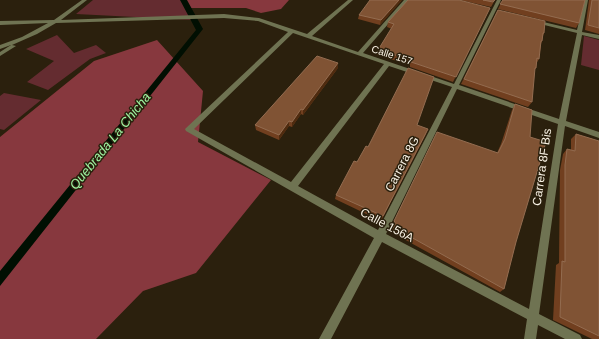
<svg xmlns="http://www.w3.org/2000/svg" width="599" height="339" font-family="Helvetica,sans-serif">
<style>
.green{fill:#642c30}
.forest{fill:#87383e}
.water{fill:#010f02}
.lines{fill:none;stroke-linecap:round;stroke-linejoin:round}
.minor{fill:#6f7352;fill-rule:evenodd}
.wall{fill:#713f1f}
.shaded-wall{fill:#4f2b0f}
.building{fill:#805334;stroke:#936c50}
.labels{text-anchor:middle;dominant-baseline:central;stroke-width:3;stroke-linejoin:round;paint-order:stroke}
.far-street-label{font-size:10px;fill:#f9f2e5;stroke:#2b200d}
.street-label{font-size:12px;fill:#f9f2e5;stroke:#2b200d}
.water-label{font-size:13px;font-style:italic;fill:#9ef5a2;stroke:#2b200d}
</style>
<rect width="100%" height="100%" fill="#2b200d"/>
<!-- green -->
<path class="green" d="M 93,0 L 183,0 L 194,20 L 76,14 Z
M 57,35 L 74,53 L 96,45 L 106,53 L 90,59 L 48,90 L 27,82 L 54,61 L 26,49 Z
M 584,36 L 599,40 L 599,70 L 581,65 Z
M 4,93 L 41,100 L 4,130 L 0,129 L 0,96 Z"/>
<!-- forest -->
<path class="forest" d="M 184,0 L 289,0 L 281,9 L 261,13 L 246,8 L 188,8 Z
M 157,40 L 203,91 L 198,142 L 271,180 L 196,273 L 143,291 L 96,339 L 0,339 L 0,137 L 94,61 Z"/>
<!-- water -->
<path class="water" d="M 180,0 L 187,0 L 203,29 L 0,286 L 0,271 L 196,30 Z"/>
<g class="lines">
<!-- minor -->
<path class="minor" d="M 82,0 L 87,0 L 61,20 L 224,14 L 259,18 L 307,34 L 348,0 L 353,0 L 312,36 L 358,52 L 404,0 L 409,0 L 363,53 L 454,84 L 497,0 L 501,0 L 459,85 L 559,119 L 577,33 L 532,22 L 535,20 L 577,30 L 584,0 L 588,0 L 582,32 L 599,35 L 599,39 L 582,35 L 566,121 L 599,132 L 599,138 L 565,126 L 539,314 L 580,335 L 582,339 L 565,339 L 538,325 L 536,339 L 524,339 L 527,319 L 382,242 L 331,339 L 319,339 L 374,238 L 186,131 L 185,129 L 288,32 L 258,21 L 224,18 L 56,23 L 37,34 L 12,45 L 16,46 L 0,56 L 0,52 L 11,45 L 0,49 L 0,45 L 22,37 L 48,23 L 0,25 L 0,21 L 54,20 ZM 293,33 L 384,64 L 291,182 L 194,129 ZM 389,66 L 452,87 L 378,230 L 298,186 ZM 457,89 L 558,124 L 529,309 L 386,234 Z"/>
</g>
<!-- wall -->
<path class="wall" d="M 402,0 L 380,25 L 358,19 L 359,15 Z
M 460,0 L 495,0 L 491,7 Z
M 502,0 L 585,0 L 579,23 L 576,28 L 498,9 L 502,1 Z
M 589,0 L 599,0 L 599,34 L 585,30 Z
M 490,8 L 453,82 L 410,67 L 410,65 L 377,55 L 378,50 L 392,29 L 387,27 L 388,22 Z
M 498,10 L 544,33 L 543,36 L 542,41 L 541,44 L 539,59 L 536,64 L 536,68 L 534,71 L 532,102 L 528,107 L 461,84 Z
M 338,68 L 303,115 L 301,114 L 292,127 L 289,126 L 279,140 L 256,130 L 255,125 Z
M 515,104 L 516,242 L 504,289 L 500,292 L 391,232 L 393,226 L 392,226 L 394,221 L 497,153 L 501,144 L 512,110 Z
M 417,125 L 426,134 L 381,221 L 335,199 L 336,195 L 357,162 L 368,147 Z
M 576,134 L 599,141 L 599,339 L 592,339 L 553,320 L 556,265 L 559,263 L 560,170 L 563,154 L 567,149 L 571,150 L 571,139 Z"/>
<!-- shaded-wall -->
<path class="shaded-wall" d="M 399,0 L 402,0 L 380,25 L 381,20 Z
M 338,63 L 338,68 L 303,115 L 303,110 Z
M 301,109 L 301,114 L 292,127 L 292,122 Z
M 289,121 L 289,126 L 279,140 L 279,135 Z
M 428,129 L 426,134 L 381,221 L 383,216 Z"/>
<!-- building -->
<path class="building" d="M 370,0 L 399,0 L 381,20 L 359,15 Z
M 408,0 L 459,0 L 490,8 L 456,77 L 411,62 L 412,60 L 378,50 L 394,24 L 388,22 Z
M 483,0 L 495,0 L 493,2 Z
M 503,0 L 585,0 L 579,23 L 500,4 Z
M 592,0 L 599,0 L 599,28 L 588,25 Z
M 498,10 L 545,21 L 544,33 L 543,33 L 542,41 L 541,41 L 539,59 L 537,58 L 536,68 L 535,68 L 532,102 L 464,79 Z
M 317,56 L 338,63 L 303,110 L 301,109 L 292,122 L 289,121 L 279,135 L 255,125 Z
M 408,68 L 434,77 L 417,125 L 428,129 L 383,216 L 336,195 L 354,161 L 357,162 L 366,146 L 368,147 Z
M 515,104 L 532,110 L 530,137 L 546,142 L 516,242 L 504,289 L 393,227 L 395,222 L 394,221 L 437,132 L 498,153 L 505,139 Z
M 576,134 L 599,141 L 599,336 L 560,317 L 562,261 L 565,262 L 565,165 L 567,149 L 575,151 Z"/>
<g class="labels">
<!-- far-street labels -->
<g class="far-street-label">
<text transform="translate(392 55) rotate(18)">Calle 157</text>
</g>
<!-- street labels -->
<g class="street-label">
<text transform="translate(402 164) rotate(-63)">Carrera 8G</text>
<text transform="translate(542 167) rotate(-82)">Carrera 8F Bis</text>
<text transform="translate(387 225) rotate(28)">Calle 156A</text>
</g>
<!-- water labels -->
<g class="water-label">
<text transform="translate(110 141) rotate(-51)">Quebrada La Chicha</text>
</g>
</g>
</svg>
